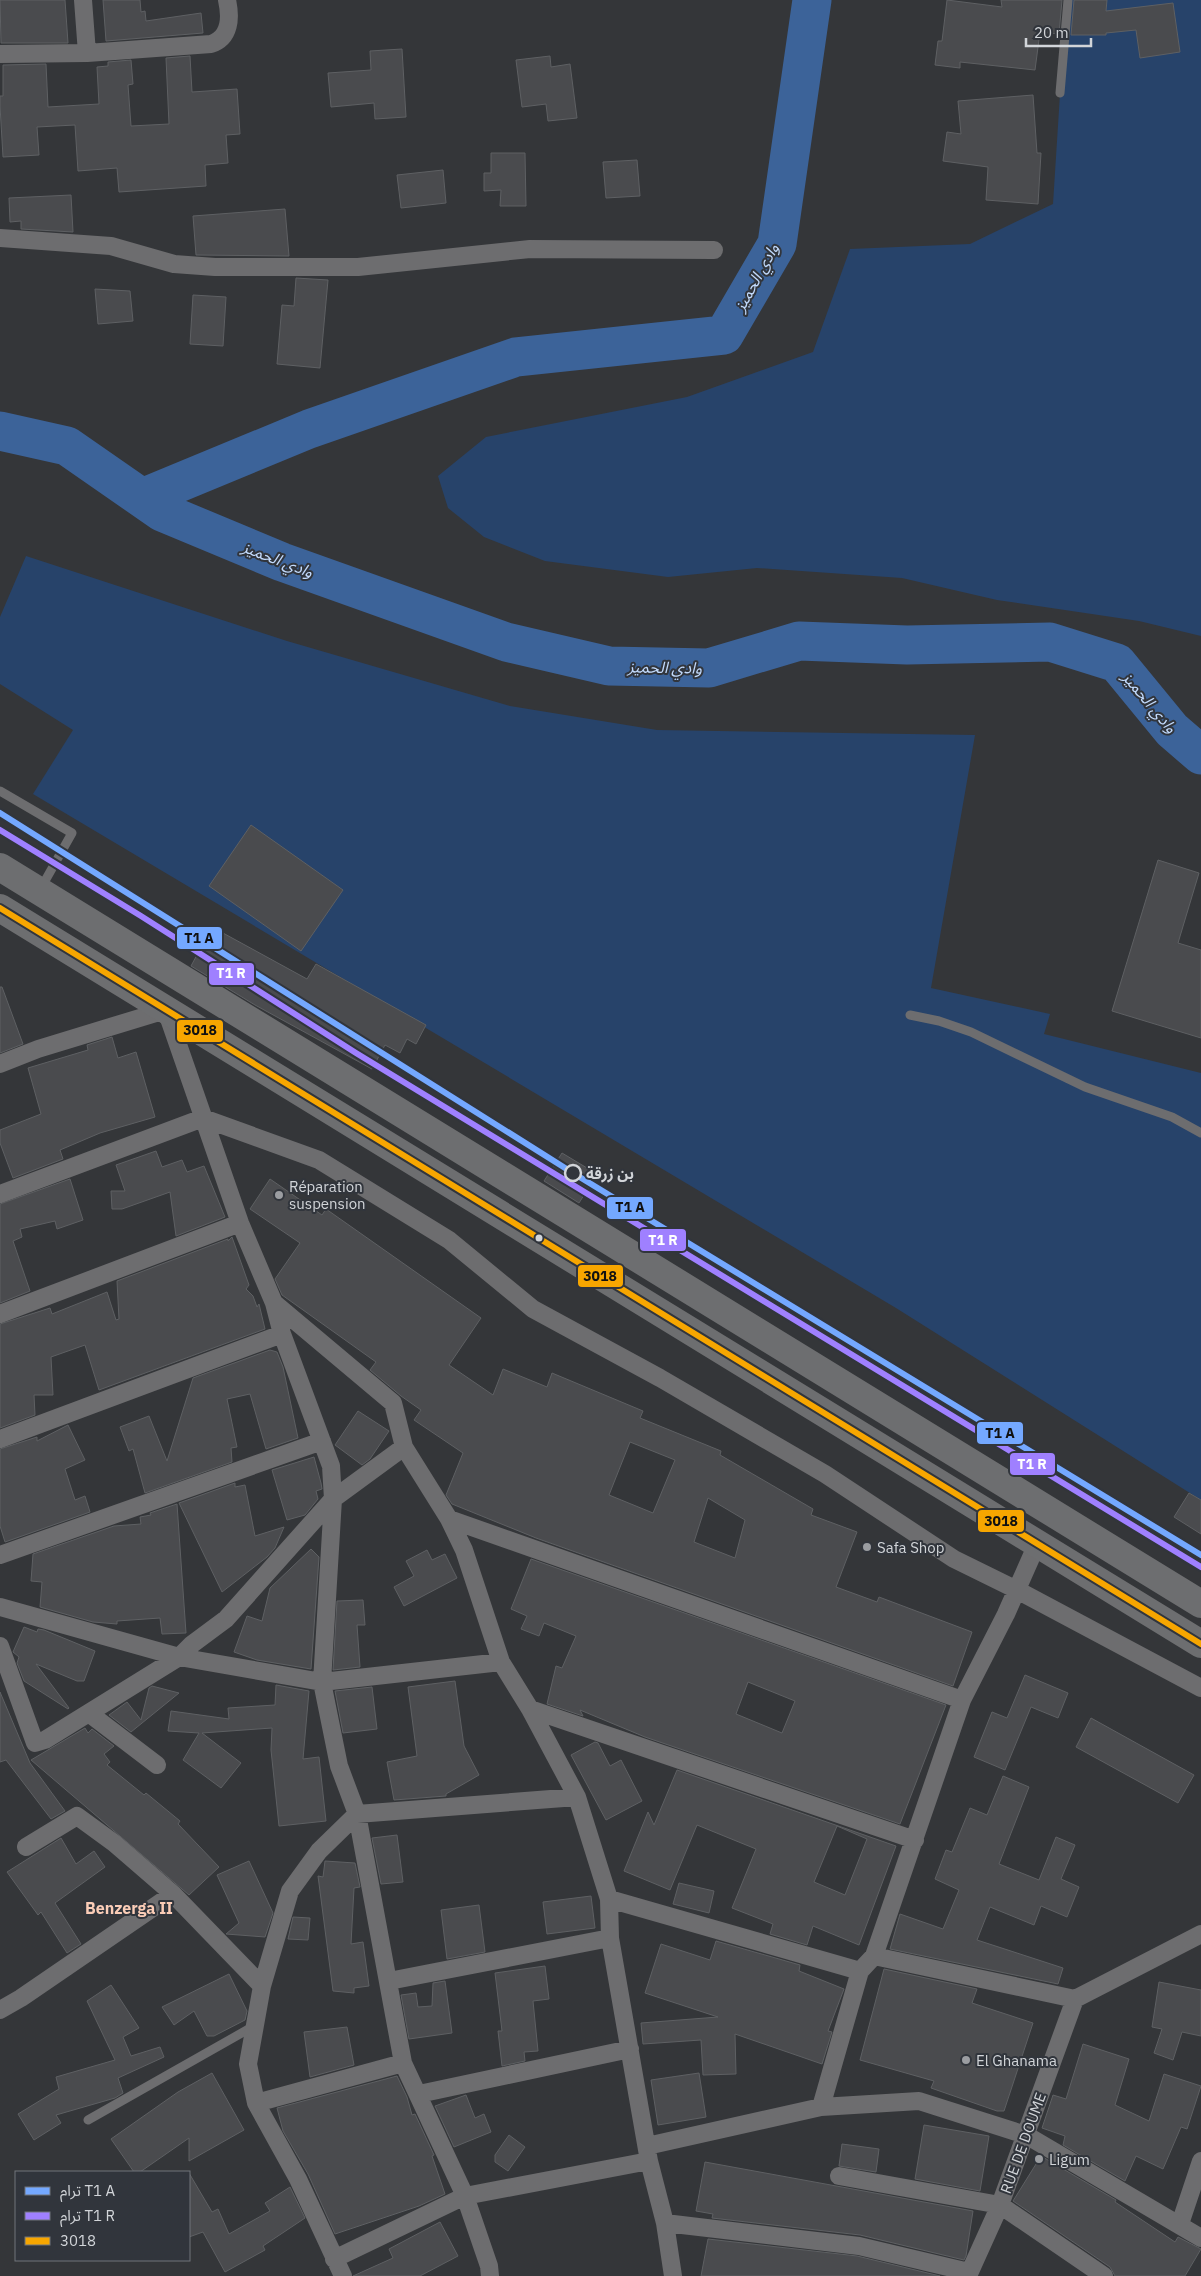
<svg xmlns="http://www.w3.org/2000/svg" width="1201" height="2276" font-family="'IBM Plex Sans','Noto Sans Arabic',sans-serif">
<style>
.green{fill:#27436a}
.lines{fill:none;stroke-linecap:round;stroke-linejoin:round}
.river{stroke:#3c6399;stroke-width:39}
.building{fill:#4a4b4e;stroke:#5e6063;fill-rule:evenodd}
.lane{stroke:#6d6d6f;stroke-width:9}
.street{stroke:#6d6d6f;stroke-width:18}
.primary{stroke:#6d6e70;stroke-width:28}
.bus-1-casing{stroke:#31353c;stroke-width:10}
.bus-1{stroke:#f7a600;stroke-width:6}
.tram-1-casing{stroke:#31353c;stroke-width:10}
.tram-2-casing{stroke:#31353c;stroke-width:10}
.tram-1{stroke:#74a8ff;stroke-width:6}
.tram-2{stroke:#9f80ff;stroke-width:6}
.stop-dot{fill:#31353c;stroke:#d2d5d9;stroke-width:2.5}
.poi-dot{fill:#9b9da1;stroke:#31353c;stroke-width:2}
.bus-dot{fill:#d2d5d9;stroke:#31353c;stroke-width:2}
.labels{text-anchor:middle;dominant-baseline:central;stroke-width:4;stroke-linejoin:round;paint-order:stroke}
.stop-label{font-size:15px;font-weight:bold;fill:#d2d5d9;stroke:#31353c;text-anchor:start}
.poi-label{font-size:15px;fill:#d2d5d9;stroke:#31353c;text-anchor:start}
.street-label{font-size:15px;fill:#d2d5d9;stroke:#31353c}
.water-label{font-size:16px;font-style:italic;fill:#c2dafc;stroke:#31353c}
.neighbourhood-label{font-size:16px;font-weight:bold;fill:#fbcdb7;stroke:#31353c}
.line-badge{stroke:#31353c;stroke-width:2}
.badge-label{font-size:14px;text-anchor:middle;font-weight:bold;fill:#fff}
.pale-badge-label{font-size:14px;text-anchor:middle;font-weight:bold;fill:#111}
</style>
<rect width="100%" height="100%" fill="#343639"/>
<!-- green -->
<path class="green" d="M 1066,0 L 1201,0 L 1201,636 L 1139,621 L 997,600 L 902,578 L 757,568 L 668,577 L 545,561 L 484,537 L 448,508 L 438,476 L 486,437 L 687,397 L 813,352 L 850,249 L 970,244 L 1053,204 Z
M 26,556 L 287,641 L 510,706 L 657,730 L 975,735 L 931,988 L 1050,1014 L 1044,1034 L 1201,1073 L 1201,1500 L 896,1308 L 33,794 L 73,730 L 0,684 L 0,617 Z"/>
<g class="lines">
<!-- river -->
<path class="river" d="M 0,431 L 67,446 L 162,512 L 282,562 L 506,642 L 609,666 L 709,668 L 799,641 L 907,645 L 1050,642 L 1117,663 L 1172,730 L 1201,755
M 142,498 L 309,429 L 516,357 L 724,335 L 777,244 L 812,0"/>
</g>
<!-- building -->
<path class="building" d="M 0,0 L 65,0 L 68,43 L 1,43 Z
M 103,0 L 140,0 L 141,12 L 145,11 L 146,21 L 201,13 L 203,33 L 106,41 Z
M 947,0 L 1002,7 L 1001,0 L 1062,0 L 1059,34 L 1040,32 L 1035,70 L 960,62 L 960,68 L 935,65 L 938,41 L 942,41 Z
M 1074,0 L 1107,0 L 1106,11 L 1173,3 L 1180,52 L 1140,58 L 1136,30 L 1106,33 L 1106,35 L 1071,35 Z
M 402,49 L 406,117 L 375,119 L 374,103 L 331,107 L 328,73 L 371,70 L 370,51 Z
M 190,56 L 192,92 L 237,89 L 240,134 L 226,135 L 228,163 L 205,165 L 206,186 L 119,192 L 117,168 L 78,171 L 75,125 L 37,127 L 39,155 L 3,157 L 0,106 L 0,96 L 3,96 L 3,65 L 46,64 L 48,107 L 99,104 L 97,67 L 108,66 L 108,62 L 131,60 L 133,84 L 128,85 L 131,126 L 169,124 L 166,58 Z
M 550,56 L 551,67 L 570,64 L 577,118 L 548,121 L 546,104 L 522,107 L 516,60 Z
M 1033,95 L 1037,153 L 1041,153 L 1038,204 L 986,200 L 988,167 L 943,161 L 947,132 L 961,134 L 958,101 Z
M 491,153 L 525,153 L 526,206 L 500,206 L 501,190 L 484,191 L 484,173 L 491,173 Z
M 637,160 L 640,196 L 606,198 L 603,162 Z
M 443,170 L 446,203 L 401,208 L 397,175 Z
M 71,195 L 73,232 L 21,229 L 21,221 L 10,222 L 9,198 Z
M 285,209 L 289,256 L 196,255 L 193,216 Z
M 296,278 L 328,280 L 320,368 L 277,364 L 282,305 L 294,306 Z
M 95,289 L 130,291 L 133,321 L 98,324 Z
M 193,295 L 226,297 L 223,346 L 190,344 Z
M 251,825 L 343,890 L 301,951 L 209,886 Z
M 1158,860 L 1199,873 L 1178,943 L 1201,950 L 1201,1038 L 1112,1011 Z
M 212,927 L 307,979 L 316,964 L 426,1025 L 416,1044 L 407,1039 L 400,1053 L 385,1045 L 372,1069 L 255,1005 L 191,966 Z
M 0,987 L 2,987 L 23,1044 L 0,1053 Z
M 112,1037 L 118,1058 L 136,1052 L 155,1117 L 100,1133 L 60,1150 L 63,1159 L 13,1178 L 0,1143 L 0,1130 L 41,1114 L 28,1068 L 88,1050 L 87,1045 Z
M 156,1151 L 162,1167 L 182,1160 L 187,1172 L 204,1166 L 225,1217 L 176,1236 L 170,1192 L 122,1209 L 112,1209 L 111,1191 L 125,1191 L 116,1165 Z
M 562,1153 L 597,1174 L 579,1203 L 544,1181 Z
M 70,1179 L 83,1220 L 57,1229 L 55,1221 L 20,1229 L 22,1237 L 13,1241 L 30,1291 L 0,1303 L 0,1204 Z
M 270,1179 L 322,1215 L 326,1209 L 481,1318 L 449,1365 L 493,1395 L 503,1369 L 547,1387 L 552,1373 L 643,1411 L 640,1418 L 721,1451 L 720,1455 L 813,1509 L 811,1515 L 857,1532 L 836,1587 L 877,1602 L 879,1597 L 972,1632 L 953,1686 L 536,1538 L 452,1504 L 446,1495 L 463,1453 L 414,1420 L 421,1410 L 401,1396 L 370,1370 L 376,1362 L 282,1295 L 275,1279 L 300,1243 L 250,1209 ZM 630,1442 L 675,1460 L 653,1513 L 609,1495 ZM 708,1498 L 745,1520 L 735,1558 L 694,1542 Z
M 232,1237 L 249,1285 L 246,1289 L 253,1296 L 257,1307 L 259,1304 L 265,1329 L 99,1390 L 85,1345 L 51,1357 L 53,1395 L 34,1395 L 35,1415 L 0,1428 L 0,1324 L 50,1308 L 52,1314 L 107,1292 L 116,1320 L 119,1319 L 117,1281 L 228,1239 L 228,1241 Z
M 270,1350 L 277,1352 L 283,1367 L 298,1438 L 266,1449 L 250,1394 L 227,1399 L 237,1447 L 231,1448 L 232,1462 L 145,1493 L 133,1449 L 129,1451 L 120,1427 L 149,1416 L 167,1461 L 193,1378 Z
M 358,1411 L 389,1431 L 370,1459 L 362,1465 L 335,1445 Z
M 68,1425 L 85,1460 L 65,1469 L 75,1500 L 85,1496 L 90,1512 L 5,1542 L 0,1526 L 0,1449 L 37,1437 L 37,1441 Z
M 314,1457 L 321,1483 L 322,1489 L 316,1491 L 318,1499 L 305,1515 L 287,1520 L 272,1470 Z
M 235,1483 L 235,1487 L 245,1485 L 255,1536 L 284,1527 L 275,1548 L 267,1557 L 222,1592 L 179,1503 Z
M 1189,1493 L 1201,1500 L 1201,1534 L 1174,1517 Z
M 177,1504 L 186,1633 L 162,1634 L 160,1618 L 117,1621 L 117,1624 L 93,1622 L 40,1607 L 42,1582 L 31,1581 L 33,1554 L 114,1526 L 141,1524 L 140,1517 L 151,1515 L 150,1513 Z
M 311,1549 L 319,1557 L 311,1669 L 257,1660 L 234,1652 L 247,1616 L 262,1621 L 270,1588 Z
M 427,1550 L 432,1560 L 445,1554 L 457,1578 L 404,1606 L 394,1587 L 414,1576 L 406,1561 Z
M 531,1559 L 946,1705 L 900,1824 L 645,1737 L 580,1710 L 583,1716 L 547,1704 L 556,1666 L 562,1668 L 576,1636 L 544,1623 L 539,1636 L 521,1629 L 527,1616 L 511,1609 ZM 748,1682 L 795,1701 L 782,1733 L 736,1714 Z
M 363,1600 L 365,1625 L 357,1625 L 360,1667 L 333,1670 L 337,1601 Z
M 24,1627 L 37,1632 L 38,1629 L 44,1630 L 95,1651 L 84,1681 L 77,1681 L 36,1664 L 69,1708 L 68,1709 L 24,1681 L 17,1663 L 19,1657 L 13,1652 Z
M 1025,1675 L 1068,1693 L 1058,1718 L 1031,1707 L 1005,1770 L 974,1757 L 992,1712 L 1007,1718 Z
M 455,1681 L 464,1746 L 479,1775 L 446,1794 L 446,1796 L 394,1800 L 387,1762 L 417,1756 L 408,1687 Z
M 276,1685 L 309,1691 L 303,1759 L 319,1757 L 326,1821 L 279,1826 L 271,1750 L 272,1728 L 202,1733 L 241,1763 L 221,1788 L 183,1760 L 199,1733 L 168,1731 L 171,1711 L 229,1719 L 228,1708 L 275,1705 Z
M 152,1686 L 179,1693 L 131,1732 L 109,1715 L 127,1702 L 141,1720 L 149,1688 Z
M 372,1687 L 377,1729 L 343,1733 L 335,1691 Z
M 0,1692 L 30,1763 L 65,1811 L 51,1819 L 6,1760 L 0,1762 Z
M 1091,1718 L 1194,1775 L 1178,1803 L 1076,1747 Z
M 85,1728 L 88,1733 L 92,1729 L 114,1746 L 104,1754 L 110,1762 L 107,1765 L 144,1795 L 146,1793 L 180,1821 L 178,1824 L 219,1867 L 189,1895 L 31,1760 Z
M 595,1742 L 598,1743 L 610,1766 L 621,1760 L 642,1801 L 606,1820 L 571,1755 Z
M 677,1770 L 896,1846 L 859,1945 L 813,1926 L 807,1945 L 770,1934 L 773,1924 L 732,1908 L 756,1849 L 697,1825 L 670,1890 L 624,1871 L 648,1812 L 654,1825 ZM 837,1826 L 867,1839 L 845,1895 L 814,1882 Z
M 1003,1776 L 1029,1787 L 999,1864 L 1039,1880 L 1056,1837 L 1075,1845 L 1061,1879 L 1079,1887 L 1067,1917 L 1041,1906 L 1034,1925 L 990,1907 L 977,1940 L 1063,1968 L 1058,1984 L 890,1949 L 900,1914 L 943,1929 L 959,1890 L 935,1879 L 946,1850 L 952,1852 L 970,1808 L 987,1815 Z
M 397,1835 L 403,1882 L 381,1884 L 372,1838 Z
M 61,1838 L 76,1864 L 94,1851 L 105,1867 L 55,1903 L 81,1944 L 67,1953 L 41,1912 L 38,1915 L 7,1872 Z
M 249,1861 L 273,1913 L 265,1937 L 226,1934 L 239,1923 L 217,1875 Z
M 325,1861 L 355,1863 L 360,1887 L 354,1888 L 351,1944 L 363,1942 L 369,1986 L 354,1988 L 354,1993 L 333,1991 L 318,1876 L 323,1877 Z
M 679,1883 L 714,1891 L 709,1913 L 673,1904 Z
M 591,1896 L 595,1928 L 547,1934 L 543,1902 Z
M 479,1905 L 485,1952 L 447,1959 L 441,1910 Z
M 293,1917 L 310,1918 L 308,1940 L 288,1939 Z
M 716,1941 L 800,1965 L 799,1971 L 844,1989 L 828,2031 L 832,2032 L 822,2064 L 735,2034 L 736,2074 L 703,2075 L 701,2040 L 643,2044 L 641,2023 L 718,2017 L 645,1993 L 661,1944 L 710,1960 Z
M 545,1966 L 549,1999 L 533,2001 L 538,2051 L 524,2052 L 525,2061 L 502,2066 L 498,2031 L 502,2031 L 495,1973 Z
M 884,1969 L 977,1989 L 972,2003 L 1033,2023 L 1004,2111 L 997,2111 L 931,2088 L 934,2081 L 860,2060 Z
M 229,1974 L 247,2011 L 245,2020 L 214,2036 L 207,2036 L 194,2011 L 174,2025 L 162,2007 Z
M 445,1981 L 452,2033 L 409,2039 L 401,1995 L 416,1993 L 418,2007 L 432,2006 L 433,1983 Z
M 1159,1982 L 1201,1990 L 1201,2036 L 1182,2032 L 1173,2060 L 1154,2053 L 1162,2029 L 1152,2027 Z
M 111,1985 L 139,2028 L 123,2037 L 131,2056 L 160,2047 L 164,2057 L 118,2078 L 123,2093 L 115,2098 L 56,2115 L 61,2123 L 34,2140 L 18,2114 L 59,2089 L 56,2077 L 115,2060 L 87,2001 Z
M 347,2027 L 354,2065 L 310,2077 L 304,2032 Z
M 1083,2044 L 1129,2059 L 1115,2105 L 1149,2121 L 1164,2074 L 1201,2086 L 1187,2129 L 1181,2127 L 1163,2169 L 1136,2156 L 1125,2181 L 1063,2145 L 1065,2136 L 1042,2128 L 1053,2095 L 1066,2099 Z
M 212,2073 L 244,2130 L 189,2161 L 189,2138 L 140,2172 L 134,2172 L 111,2139 L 178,2092 Z
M 699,2073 L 706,2117 L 658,2125 L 651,2080 Z
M 397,2076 L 407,2097 L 412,2115 L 415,2114 L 434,2155 L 432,2156 L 445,2194 L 419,2206 L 335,2234 L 308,2174 L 283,2131 L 277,2108 Z
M 466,2095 L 475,2118 L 484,2114 L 491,2132 L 454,2147 L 435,2106 Z
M 924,2125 L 989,2136 L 980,2191 L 915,2179 Z
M 509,2135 L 525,2147 L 508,2171 L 495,2162 L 495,2155 Z
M 842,2144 L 879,2149 L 876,2172 L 839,2166 Z
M 1041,2156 L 1116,2200 L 1115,2202 L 1175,2242 L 1178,2237 L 1201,2249 L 1185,2276 L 1115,2276 L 1110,2267 L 1013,2201 Z
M 705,2162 L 973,2211 L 966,2256 L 964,2260 L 860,2235 L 712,2218 L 713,2214 L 696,2211 Z
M 189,2173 L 212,2212 L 218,2209 L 229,2234 L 270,2211 L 265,2203 L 290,2187 L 305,2218 L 263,2246 L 265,2250 L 225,2272 L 203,2232 L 189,2237 Z
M 440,2222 L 458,2256 L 420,2276 L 353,2276 L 393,2258 L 389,2249 Z
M 708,2239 L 857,2256 L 940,2276 L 701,2276 Z"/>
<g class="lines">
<!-- lane -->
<path class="lane" d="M 1060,93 L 1068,0
M 0,791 L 72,833 L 41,888
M 910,1015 L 939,1021 L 971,1032 L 1085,1087 L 1172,1117 L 1201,1133
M 88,2120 L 254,2026"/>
<!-- street -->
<path class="street" d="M 87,53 L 211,44 C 230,38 231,18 227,0
M 0,54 L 87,53 L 83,0
M 0,238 L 111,246 L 174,264 L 215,267 L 358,267 L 530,249 L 714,250
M 0,1064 L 38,1049 L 166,1010 L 240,1223 L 274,1303 L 282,1334 L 331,1466 L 333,1499 L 322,1682 L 339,1766 L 357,1814 L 403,2063 L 465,2196 L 489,2266 L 490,2276
M 0,1194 L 203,1118 L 319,1160 L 449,1240 L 533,1309 L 660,1378 L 825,1474 L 954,1559 L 1017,1590 L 1201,1688
M 274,1303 L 393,1403 L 404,1447 L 449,1519 L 464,1550 L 501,1662 L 530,1709 L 577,1797 L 609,1899 L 610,1938 L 649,2161 L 665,2223 L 673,2276
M 0,1314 L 240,1223
M 0,1439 L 282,1334
M 449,1519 L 962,1700
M 0,1555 L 322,1441
M 0,1607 L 179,1657 L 322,1682 L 501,1662
M 0,1646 L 35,1743 L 45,1740 L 179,1657 L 191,1645 L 226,1619 L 333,1499 L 404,1447
M 530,1709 L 915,1840
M 90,1714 L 157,1765
M 26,1847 L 77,1816 L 114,1843 L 173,1894 L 262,1986
M 609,1899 L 860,1971
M 874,1956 L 1075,1999
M 389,1981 L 610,1938
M 0,2010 L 21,1998 L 173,1894
M 419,2094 L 630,2049
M 256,2103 L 403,2063
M 821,2107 L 860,1971 L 874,1956 L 962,1700 L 1006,1614 L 1037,1544
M 647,2146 L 821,2107 L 919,2101 L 1026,2135 L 1201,2238
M 839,2176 L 1000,2205 L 1104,2276
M 665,2223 L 859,2246 L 969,2272
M 1180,2224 L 1201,2161
M 334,2259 L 465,2196 L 649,2161
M 343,2276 L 298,2179 L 256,2103 L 248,2064 L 262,1986 L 290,1891 L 319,1851 L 357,1814 L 577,1797
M 968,2276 L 1000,2205 L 1075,1999 L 1201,1934"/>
<!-- primary -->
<path class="primary" d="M 0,867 L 1201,1604
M 0,908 L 1201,1644"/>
<defs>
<path id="bus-1" d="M 0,908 L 1201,1644"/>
</defs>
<!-- bus-1 casing -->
<use href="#bus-1" class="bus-1-casing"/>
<!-- bus-1 -->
<use href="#bus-1" class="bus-1"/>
<defs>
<path id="tram-1" d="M 0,813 L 573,1173 L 1201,1555"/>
<path id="tram-2" d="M 0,830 L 141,916 L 356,1053 L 1201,1567"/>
</defs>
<!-- tram-1 casing -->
<use href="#tram-1" class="tram-1-casing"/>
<!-- tram-2 casing -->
<use href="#tram-2" class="tram-2-casing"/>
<!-- tram-1 -->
<use href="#tram-1" class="tram-1"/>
<!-- tram-2 -->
<use href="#tram-2" class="tram-2"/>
</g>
<!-- markers -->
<circle class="stop-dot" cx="573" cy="1173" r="8"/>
<g class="poi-dot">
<circle cx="279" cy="1195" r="5"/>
<circle cx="867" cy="1547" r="5"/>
<circle cx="966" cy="2060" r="5"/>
<circle cx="1039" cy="2159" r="5"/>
</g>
<circle class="bus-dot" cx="539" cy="1238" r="4.5"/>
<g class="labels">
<!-- stop labels -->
<g class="stop-label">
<text x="586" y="1173">بن زرقة</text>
</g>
<!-- poi labels -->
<g class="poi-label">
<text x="289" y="1186">Réparation<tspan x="289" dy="17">suspension</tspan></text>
<text x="877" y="1547">Safa Shop</text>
<text x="976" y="2060">El Ghanama</text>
<text x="1049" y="2159">Ligum</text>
</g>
<!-- street labels -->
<g class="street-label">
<text transform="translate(1023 2143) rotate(-70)">RUE DE DOUME</text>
</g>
<!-- water labels -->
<g class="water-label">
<text transform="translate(756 277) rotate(-61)">وادي الحميز</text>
<text transform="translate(278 559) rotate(21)">وادي الحميز</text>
<text transform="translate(665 667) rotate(1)">وادي الحميز</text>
<text transform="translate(1150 702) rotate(50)">وادي الحميز</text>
</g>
<!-- neighbourhood labels -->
<g class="neighbourhood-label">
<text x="129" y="1908">Benzerga II</text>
</g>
</g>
<g class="line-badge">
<rect x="176" y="926" width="47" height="24" rx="5" fill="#74a8ff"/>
<rect x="208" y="962" width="47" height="24" rx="5" fill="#9f80ff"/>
<rect x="176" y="1019" width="48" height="24" rx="5" fill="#f7a600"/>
<rect x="606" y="1196" width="48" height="24" rx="5" fill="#74a8ff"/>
<rect x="639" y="1228" width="48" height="24" rx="5" fill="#9f80ff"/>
<rect x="577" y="1264" width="47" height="24" rx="5" fill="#f7a600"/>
<rect x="976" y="1421" width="48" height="24" rx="5" fill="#74a8ff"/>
<rect x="1009" y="1452" width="47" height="24" rx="5" fill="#9f80ff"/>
<rect x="977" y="1509" width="48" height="24" rx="5" fill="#f7a600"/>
</g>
<g class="badge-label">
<text x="231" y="978">T1 R</text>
<text x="663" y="1245">T1 R</text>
<text x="1032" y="1469">T1 R</text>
</g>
<g class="pale-badge-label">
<text x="199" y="943">T1 A</text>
<text x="200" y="1035">3018</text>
<text x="630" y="1212">T1 A</text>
<text x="600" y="1281">3018</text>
<text x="1000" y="1438">T1 A</text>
<text x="1001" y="1526">3018</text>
</g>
<!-- legend -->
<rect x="15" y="2171" width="175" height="90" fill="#31353c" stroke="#71757b"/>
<rect x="25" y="2187" width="25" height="8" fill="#74a8ff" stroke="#71757b"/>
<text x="60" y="2196" font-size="15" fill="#d2d5d9">ترام T1 A</text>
<rect x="25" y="2212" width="25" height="8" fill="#9f80ff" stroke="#71757b"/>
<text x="60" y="2221" font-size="15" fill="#d2d5d9">ترام T1 R</text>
<rect x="25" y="2237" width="25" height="8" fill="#f7a600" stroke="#71757b"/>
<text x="60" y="2246" font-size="15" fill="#d2d5d9">3018</text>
<!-- scale -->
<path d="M1026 38v8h65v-8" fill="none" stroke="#d2d5d9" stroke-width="2.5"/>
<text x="1034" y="38" font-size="15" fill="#d2d5d9" stroke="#31353c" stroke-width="4" paint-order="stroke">20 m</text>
</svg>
